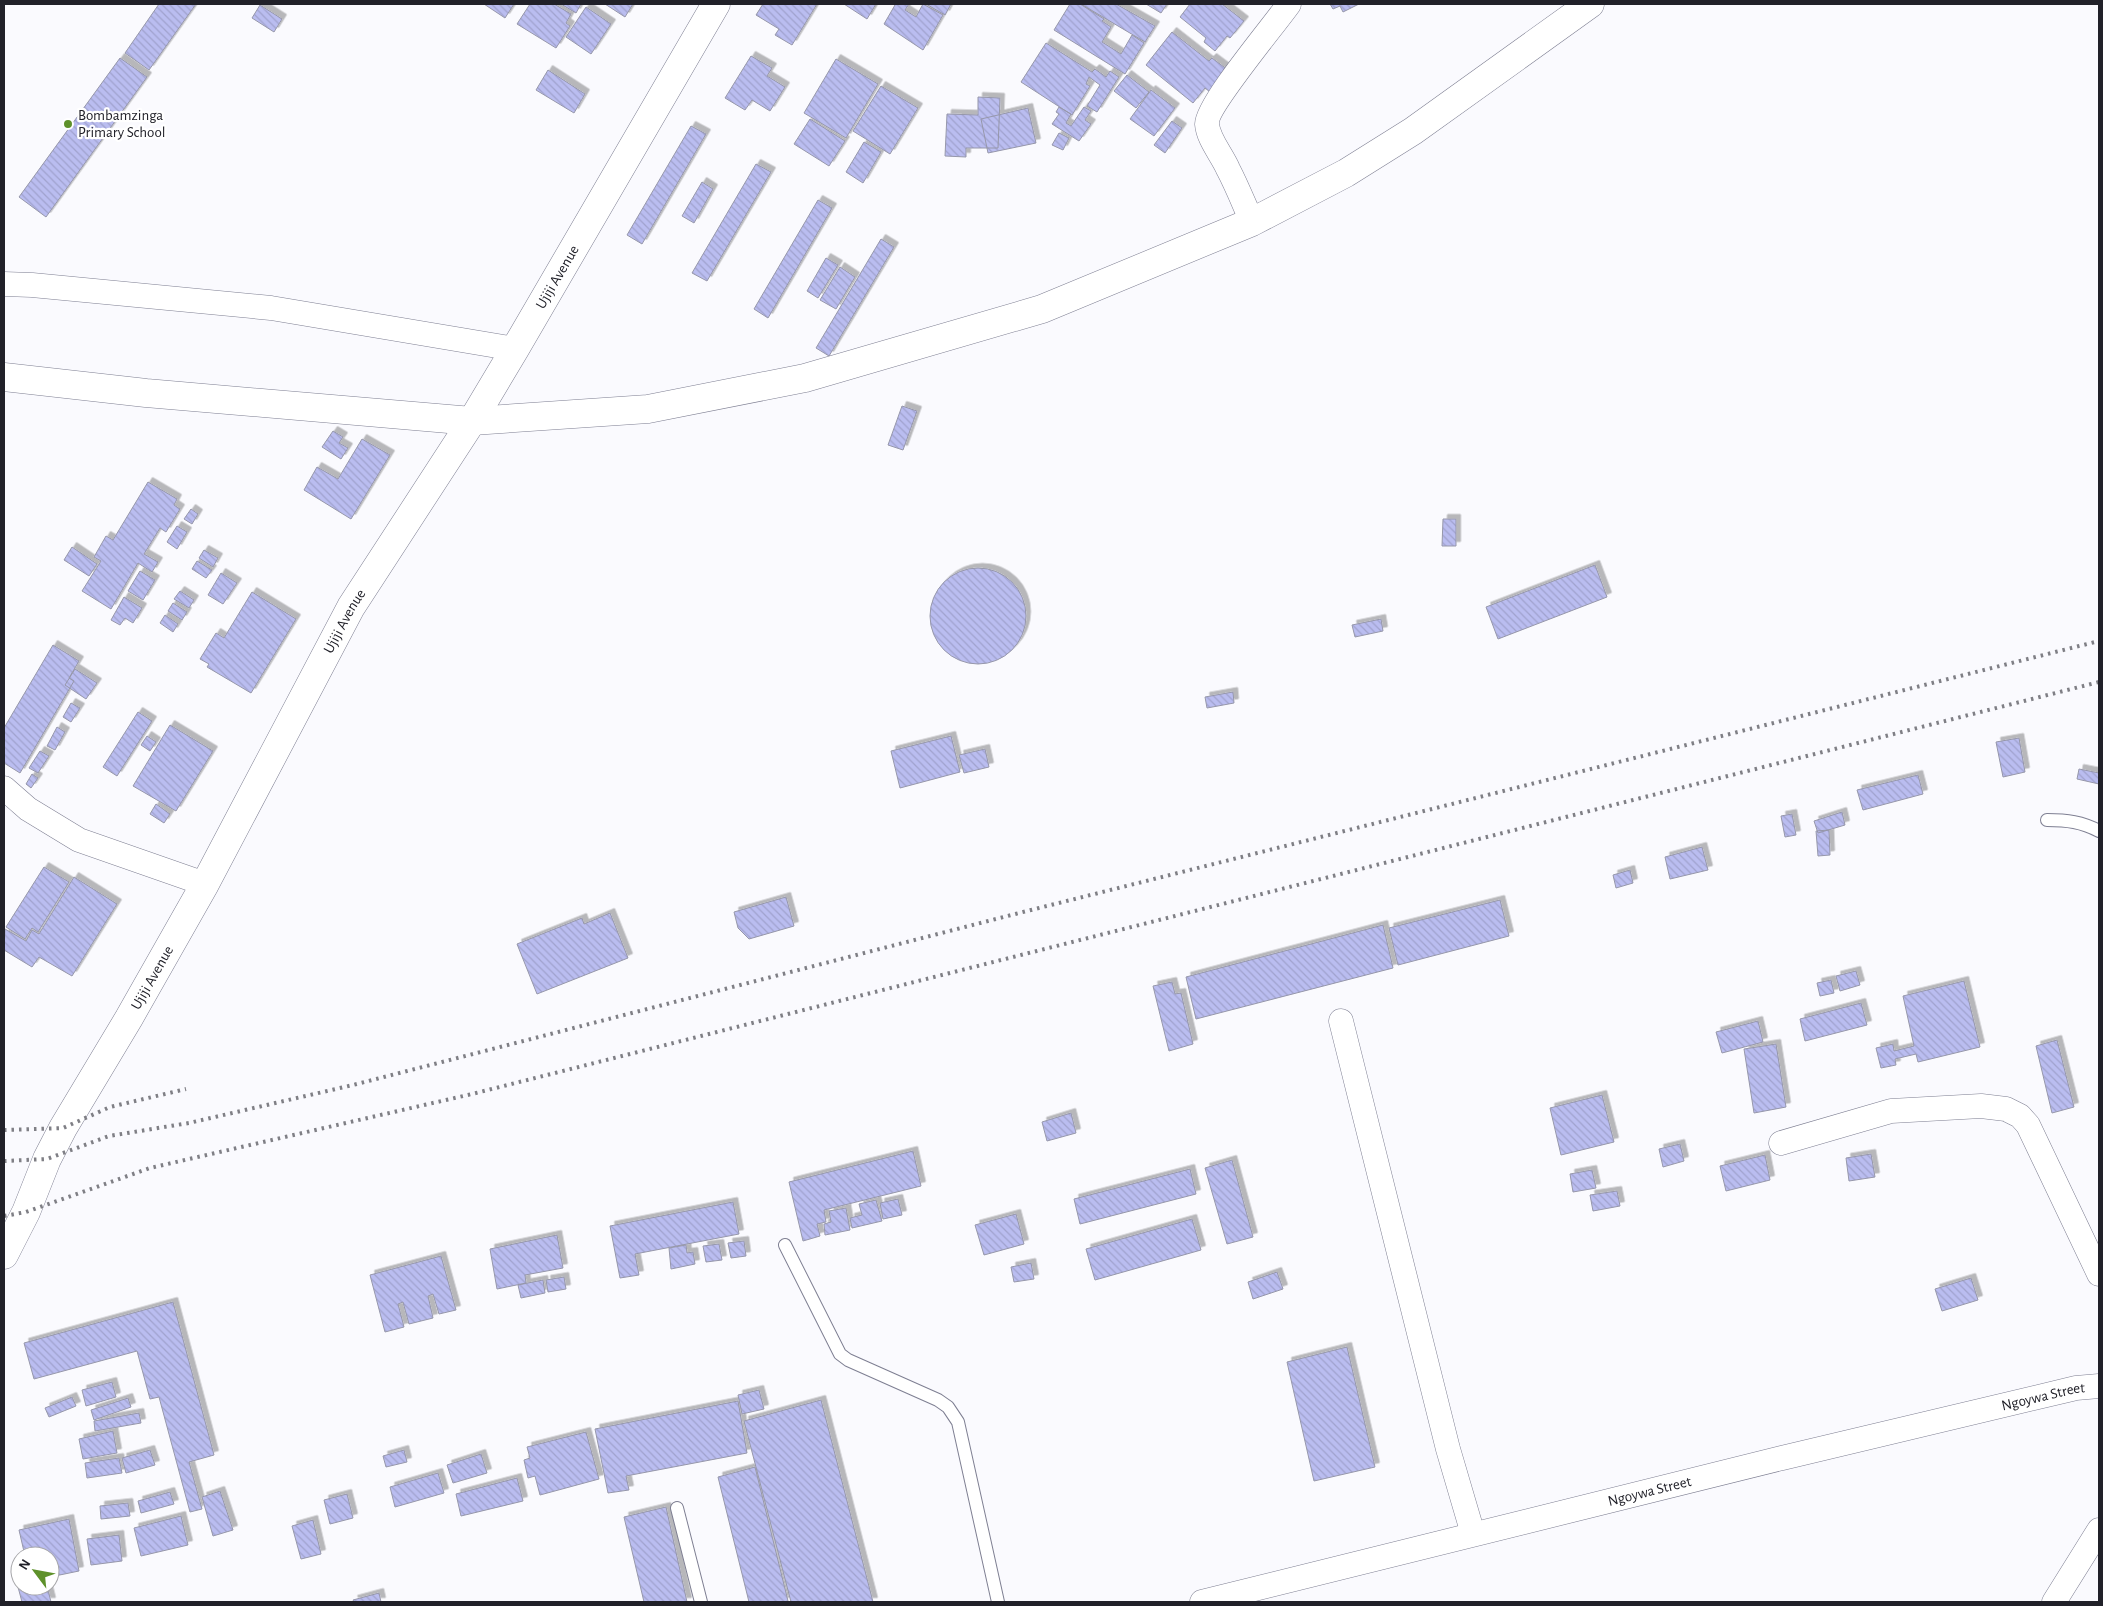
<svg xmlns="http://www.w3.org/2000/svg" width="2103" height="1606" font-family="'Alegreya Sans',sans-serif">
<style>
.building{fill:url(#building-back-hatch);stroke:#9697aa;filter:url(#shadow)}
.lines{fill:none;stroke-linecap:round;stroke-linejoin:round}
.lane-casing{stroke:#7e7f92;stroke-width:14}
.street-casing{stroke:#7e7f92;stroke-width:25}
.highway-casing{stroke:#7e7f92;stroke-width:29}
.lane{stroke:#fff;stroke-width:12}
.street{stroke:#fff;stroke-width:24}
.highway{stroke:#fff;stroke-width:28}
.rail{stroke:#7f7f85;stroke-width:4;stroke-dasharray:2.5 5;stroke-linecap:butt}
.poi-dot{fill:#5e912a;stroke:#fff;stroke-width:2}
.labels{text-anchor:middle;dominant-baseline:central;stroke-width:4.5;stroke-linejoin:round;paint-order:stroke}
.poi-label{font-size:15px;fill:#212129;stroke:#fff;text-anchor:start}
.street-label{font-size:15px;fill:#212129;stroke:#fff}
</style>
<defs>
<pattern id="building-back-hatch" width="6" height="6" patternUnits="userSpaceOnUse" patternTransform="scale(1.25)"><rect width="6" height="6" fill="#babdf0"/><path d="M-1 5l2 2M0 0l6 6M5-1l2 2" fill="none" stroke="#a0a2ce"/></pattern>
<filter id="shadow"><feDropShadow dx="4.5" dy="-4.5" stdDeviation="0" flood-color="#0004"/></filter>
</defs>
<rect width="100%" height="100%" fill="#fafafe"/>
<!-- building -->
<path class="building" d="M 159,4 L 196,4 L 149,70 L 125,53 Z
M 484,4 L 514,4 L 505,18 Z
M 530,4 L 554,4 L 571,14 L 566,23 L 570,26 L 556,48 L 517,24 Z
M 561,4 L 581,4 L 576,13 Z
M 605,4 L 633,4 L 625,17 Z
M 763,4 L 817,4 L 792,45 L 775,35 L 779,29 L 756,15 Z
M 844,4 L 876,4 L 867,19 Z
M 893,4 L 909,4 L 905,10 L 916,17 L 923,4 L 943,15 L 923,50 L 884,24 L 895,5 Z
M 926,4 L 951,4 L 945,15 Z
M 1070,4 L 1080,4 L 1104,19 L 1102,21 L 1111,27 L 1102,42 L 1121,54 L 1132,35 L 1144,43 L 1125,74 L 1054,30 Z
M 1081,4 L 1116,4 L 1155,26 L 1145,42 Z
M 1146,4 L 1167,4 L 1161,13 Z
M 1190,4 L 1222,4 L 1244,21 L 1230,38 L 1227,36 L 1215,51 L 1204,42 L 1206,38 L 1180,17 Z
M 1330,4 L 1359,4 L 1343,12 L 1340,6 L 1333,9 Z
M 260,5 L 282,19 L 274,32 L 252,18 Z
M 586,7 L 611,24 L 591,54 L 566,37 Z
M 1172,32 L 1209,61 L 1212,58 L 1228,70 L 1210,92 L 1205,88 L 1193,103 L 1146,65 Z
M 1046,43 L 1092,72 L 1095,69 L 1106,77 L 1110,71 L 1119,77 L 1097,112 L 1087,106 L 1100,85 L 1089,77 L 1086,84 L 1090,86 L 1072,115 L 1021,82 Z
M 751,56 L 772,68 L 767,76 L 785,87 L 770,111 L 752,100 L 745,110 L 725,98 Z
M 120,58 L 147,77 L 46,217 L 19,197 Z
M 836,59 L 878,84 L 846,138 L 804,113 Z
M 548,70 L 585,94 L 574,113 L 536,90 Z
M 1127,75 L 1149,92 L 1136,108 L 1114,91 Z
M 881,86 L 918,108 L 890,154 L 853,131 Z
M 1151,90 L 1175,108 L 1154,136 L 1130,119 Z
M 978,97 L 1000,98 L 998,148 L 966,148 L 966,157 L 945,156 L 947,114 L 978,115 Z
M 1059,107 L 1071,114 L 1066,123 L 1071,126 L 1084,107 L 1091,111 L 1085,120 L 1091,124 L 1079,141 L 1052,124 L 1059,114 L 1056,112 Z
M 1028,108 L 1036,143 L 988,153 L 981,119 Z
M 810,119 L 845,141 L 829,166 L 794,144 Z
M 1172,121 L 1182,128 L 1165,153 L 1154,145 Z
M 691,126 L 706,134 L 642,244 L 627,235 Z
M 1059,133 L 1069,138 L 1063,150 L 1052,145 Z
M 864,142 L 881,152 L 863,183 L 846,172 Z
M 756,164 L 771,172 L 707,281 L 692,273 Z
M 702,182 L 713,189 L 694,223 L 682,216 Z
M 818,200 L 832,208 L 768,318 L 754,309 Z
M 881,239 L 894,247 L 829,356 L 816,348 Z
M 826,258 L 838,265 L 818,298 L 807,291 Z
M 840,267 L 855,277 L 836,309 L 820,300 Z
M 902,406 L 917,411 L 903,450 L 888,445 Z
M 333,431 L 343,437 L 339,443 L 348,448 L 341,459 L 322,447 Z
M 362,439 L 390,455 L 351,519 L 304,490 L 317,467 L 338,479 Z
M 148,482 L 177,499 L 174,505 L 180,509 L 166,532 L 160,528 L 144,554 L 158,562 L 152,572 L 138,563 L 111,609 L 82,591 L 101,561 L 94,557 L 106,536 L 113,540 Z
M 191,509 L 198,514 L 192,524 L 184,519 Z
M 1443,519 L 1456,519 L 1456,546 L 1442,546 Z
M 177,526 L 187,532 L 177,549 L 167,542 Z
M 72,547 L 97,564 L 89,576 L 64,560 Z
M 204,550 L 218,558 L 213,567 L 199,558 Z
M 197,561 L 212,570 L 206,578 L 192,569 Z
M 1595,565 L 1607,597 L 1498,639 L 1486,607 Z
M930 616a48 48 0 1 1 96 0a48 48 0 1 1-96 0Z
M 140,571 L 155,580 L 143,600 L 128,591 Z
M 221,573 L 237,583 L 223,604 L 208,595 Z
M 180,591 L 194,600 L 189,608 L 174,599 Z
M 252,592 L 296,619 L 251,693 L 207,667 L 209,664 L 200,659 L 216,633 L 224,638 Z
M 124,597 L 142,608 L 133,623 L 125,618 L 120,625 L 111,620 Z
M 173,603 L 187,612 L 182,620 L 168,611 Z
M 165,615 L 178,624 L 173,632 L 160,623 Z
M 1381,619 L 1383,631 L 1355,637 L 1352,625 Z
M 53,645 L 79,661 L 69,678 L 74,681 L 20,773 L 4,763 L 4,728 Z
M 75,669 L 97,683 L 86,699 L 65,685 Z
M 1233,692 L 1234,703 L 1207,708 L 1205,697 Z
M 71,703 L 80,708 L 71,722 L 63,717 Z
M 138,712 L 152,721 L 117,776 L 103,767 Z
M 170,725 L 213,751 L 176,811 L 133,786 Z
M 57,727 L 65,732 L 55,750 L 47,746 Z
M 147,736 L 156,742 L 150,751 L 141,745 Z
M 951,736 L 960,772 L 900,788 L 891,751 Z
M 2019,738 L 2025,772 L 2003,777 L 1996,742 Z
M 985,749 L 989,767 L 964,773 L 959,755 Z
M 40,751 L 49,756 L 38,773 L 29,768 Z
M 2079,769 L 2099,773 L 2099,784 L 2077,779 Z
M 32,774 L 38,778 L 31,788 L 26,784 Z
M 1918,775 L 1923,794 L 1863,810 L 1857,790 Z
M 156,804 L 170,814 L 164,823 L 150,814 Z
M 1842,812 L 1845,825 L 1818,833 L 1814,821 Z
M 1792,814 L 1796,835 L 1785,837 L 1781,816 Z
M 1829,830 L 1830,855 L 1818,856 L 1816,831 Z
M 1702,847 L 1708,870 L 1670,879 L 1665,857 Z
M 44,867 L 69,882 L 38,932 L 32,928 L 25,939 L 6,927 Z
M 1630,870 L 1633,883 L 1616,888 L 1613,875 Z
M 74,877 L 117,904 L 72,976 L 39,957 L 32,967 L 4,950 L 5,929 L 26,941 L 32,930 L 39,934 Z
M 786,897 L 794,926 L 749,939 L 738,928 L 734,912 Z
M 1500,900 L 1509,936 L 1398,965 L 1389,928 Z
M 610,913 L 628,958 L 537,994 L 517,944 L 582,918 L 584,924 Z
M 1383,925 L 1393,968 L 1196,1019 L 1186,977 Z
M 1856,971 L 1860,985 L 1840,991 L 1836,976 Z
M 1831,980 L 1834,993 L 1820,996 L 1817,983 Z
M 1964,981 L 1980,1047 L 1918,1062 L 1916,1054 L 1895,1059 L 1896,1065 L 1881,1068 L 1876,1048 L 1893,1044 L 1894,1051 L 1914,1046 L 1903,996 Z
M 1172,982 L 1175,994 L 1181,993 L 1193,1044 L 1169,1051 L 1153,986 Z
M 1861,1003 L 1867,1025 L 1805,1041 L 1800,1019 Z
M 1758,1021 L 1763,1042 L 1722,1053 L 1716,1032 Z
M 2057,1040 L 2074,1107 L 2052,1113 L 2036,1046 Z
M 1776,1044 L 1786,1107 L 1754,1113 L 1744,1049 Z
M 1602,1095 L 1614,1142 L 1561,1155 L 1550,1108 Z
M 1071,1113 L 1076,1133 L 1047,1141 L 1042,1122 Z
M 1680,1144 L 1684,1161 L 1663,1167 L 1659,1149 Z
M 913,1151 L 921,1186 L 824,1210 L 826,1222 L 817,1224 L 820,1236 L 803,1241 L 789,1182 Z
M 1871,1154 L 1875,1177 L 1849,1181 L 1846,1158 Z
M 1765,1155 L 1770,1180 L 1726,1191 L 1720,1166 Z
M 1232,1160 L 1253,1237 L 1227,1244 L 1205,1168 Z
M 1190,1169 L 1196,1194 L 1080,1224 L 1074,1199 Z
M 1592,1170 L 1596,1188 L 1573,1192 L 1570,1174 Z
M 1617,1191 L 1620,1206 L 1593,1211 L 1590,1195 Z
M 898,1199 L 902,1215 L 883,1219 L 880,1203 Z
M 876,1200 L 882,1221 L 852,1228 L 850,1218 L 862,1215 L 859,1204 Z
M 733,1202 L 739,1234 L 635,1254 L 639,1275 L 620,1278 L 610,1226 Z
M 846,1208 L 850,1230 L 825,1235 L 824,1224 L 831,1222 L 829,1211 Z
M 1016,1214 L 1024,1244 L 984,1255 L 975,1225 Z
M 1192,1219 L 1201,1250 L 1095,1280 L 1086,1249 Z
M 557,1235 L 563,1268 L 525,1275 L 526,1283 L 497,1289 L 490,1249 Z
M 744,1241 L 746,1256 L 731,1258 L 728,1243 Z
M 719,1244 L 722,1260 L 706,1262 L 703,1246 Z
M 686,1245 L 687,1253 L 693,1252 L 695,1264 L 671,1269 L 669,1248 Z
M 441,1256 L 456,1310 L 439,1314 L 433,1294 L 428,1296 L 433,1318 L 409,1324 L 403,1302 L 398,1304 L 404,1327 L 385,1332 L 370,1275 Z
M 1031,1263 L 1034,1279 L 1014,1282 L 1011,1267 Z
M 1277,1272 L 1283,1289 L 1253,1299 L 1248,1282 Z
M 564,1277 L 566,1289 L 548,1292 L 546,1280 Z
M 1971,1278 L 1978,1300 L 1942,1311 L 1935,1289 Z
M 543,1280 L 545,1293 L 521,1298 L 518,1285 Z
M 173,1302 L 214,1455 L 189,1462 L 202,1509 L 190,1512 L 159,1397 L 150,1399 L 137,1351 L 34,1379 L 24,1343 Z
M 1347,1347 L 1375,1467 L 1314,1481 L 1287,1362 Z
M 112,1382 L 116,1397 L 86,1406 L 82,1390 Z
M 759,1390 L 764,1409 L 742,1414 L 738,1395 Z
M 72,1397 L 76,1406 L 49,1417 L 45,1408 Z
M 128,1398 L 131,1407 L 94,1420 L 91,1410 Z
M 821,1400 L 873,1602 L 791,1602 L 744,1421 Z
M 738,1401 L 747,1453 L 626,1476 L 629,1490 L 608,1493 L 595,1429 Z
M 139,1413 L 141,1423 L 95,1431 L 94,1421 Z
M 113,1431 L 117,1453 L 83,1459 L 79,1439 Z
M 586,1432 L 599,1479 L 540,1495 L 535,1476 L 528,1478 L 524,1460 L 530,1458 L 527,1447 Z
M 150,1450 L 155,1465 L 126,1473 L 122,1458 Z
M 404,1450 L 407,1462 L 386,1467 L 383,1456 Z
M 481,1454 L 487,1473 L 453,1483 L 447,1465 Z
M 119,1458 L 122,1473 L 87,1478 L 85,1463 Z
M 755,1467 L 788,1601 L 783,1602 L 749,1602 L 718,1477 Z
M 438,1473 L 444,1493 L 395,1507 L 390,1487 Z
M 517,1478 L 523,1501 L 461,1516 L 456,1494 Z
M 220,1491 L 233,1530 L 213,1536 L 202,1497 Z
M 170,1492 L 174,1504 L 141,1513 L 138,1501 Z
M 347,1494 L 353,1518 L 330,1524 L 324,1500 Z
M 128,1503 L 130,1516 L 101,1519 L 100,1506 Z
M 666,1507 L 687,1602 L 644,1602 L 624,1517 Z
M 181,1516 L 188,1545 L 141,1556 L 134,1528 Z
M 69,1519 L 79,1571 L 50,1577 L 50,1556 L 25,1556 L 19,1530 Z
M 313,1520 L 321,1554 L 301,1559 L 292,1526 Z
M 119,1535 L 122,1561 L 91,1565 L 87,1539 Z
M 21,1586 L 47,1586 L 51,1602 L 22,1602 L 18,1587 Z
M 379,1593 L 381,1602 L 354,1602 L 353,1600 Z"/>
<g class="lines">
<defs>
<path id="lane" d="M 2047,820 C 2067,820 2082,822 2099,831
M 785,1245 L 840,1354 L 848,1360 L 938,1400 L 948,1407 L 958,1422 L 998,1602
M 677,1508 L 701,1602"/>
<g id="street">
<path d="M 1252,222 C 1244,204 1237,186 1228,169 C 1222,155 1208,139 1207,124 C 1206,106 1275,24 1289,4"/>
<path d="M 4,284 L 32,285 L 271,308 L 515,349"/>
<path d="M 4,788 L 28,809 L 79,840 L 205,884"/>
<path d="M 1341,1021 L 1448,1449 L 1473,1534"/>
<path d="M 1781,1143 L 1891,1111 L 1981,1106 L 2006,1109 L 2020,1116 L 2028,1125 L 2099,1274"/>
<path id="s1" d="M 1202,1602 L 1782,1458 L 2076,1388 L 2099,1386"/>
<path d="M 2054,1602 L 2099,1530"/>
</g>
<g id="highway">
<path d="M 4,377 L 146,393 L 472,421 L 648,409 L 805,378 L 1042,309 L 1252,222 L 1346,173 L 1413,131 L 1590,4"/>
<path id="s2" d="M 4,1255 L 26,1212 L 47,1159 L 63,1128 L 129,1018 L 205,884 L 351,607 L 472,421 L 515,349 L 716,4"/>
</g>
</defs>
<!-- lane casing -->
<use href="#lane" class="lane-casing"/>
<!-- street casing -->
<use href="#street" class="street-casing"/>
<!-- highway casing -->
<use href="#highway" class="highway-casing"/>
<!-- lane -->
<use href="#lane" class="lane"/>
<!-- street -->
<use href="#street" class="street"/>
<!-- highway -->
<use href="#highway" class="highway"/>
<!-- rail -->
<path class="rail" d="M 4,1130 L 63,1128 L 110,1107 L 186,1089
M 4,1161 L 47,1159 L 109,1136 L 189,1123 L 353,1085 L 1027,911 L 2099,641
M 4,1216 L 26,1212 L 150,1168 L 472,1094 L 2099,682"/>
</g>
<!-- markers -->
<circle class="poi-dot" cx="68" cy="124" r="5"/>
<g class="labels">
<!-- poi labels -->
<g class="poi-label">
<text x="78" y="115">Bombamzinga<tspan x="78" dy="17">Primary School</tspan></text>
</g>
<!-- street labels -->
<g class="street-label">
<text stroke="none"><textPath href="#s2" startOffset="1125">Ujiji Avenue</textPath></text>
<text stroke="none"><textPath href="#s2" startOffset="720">Ujiji Avenue</textPath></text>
<text stroke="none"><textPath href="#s2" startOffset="315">Ujiji Avenue</textPath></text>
<text stroke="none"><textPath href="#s1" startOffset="866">Ngoywa Street</textPath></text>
<text stroke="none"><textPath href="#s1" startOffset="461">Ngoywa Street</textPath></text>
</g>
</g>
<!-- border -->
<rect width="2103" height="1606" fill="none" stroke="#212129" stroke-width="10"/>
<!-- north arrow -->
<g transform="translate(35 1571) rotate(302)"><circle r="24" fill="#ffffff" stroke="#a6a6a9"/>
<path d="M0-4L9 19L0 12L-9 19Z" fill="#5e912a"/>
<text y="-8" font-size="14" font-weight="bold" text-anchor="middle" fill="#212129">N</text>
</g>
</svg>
